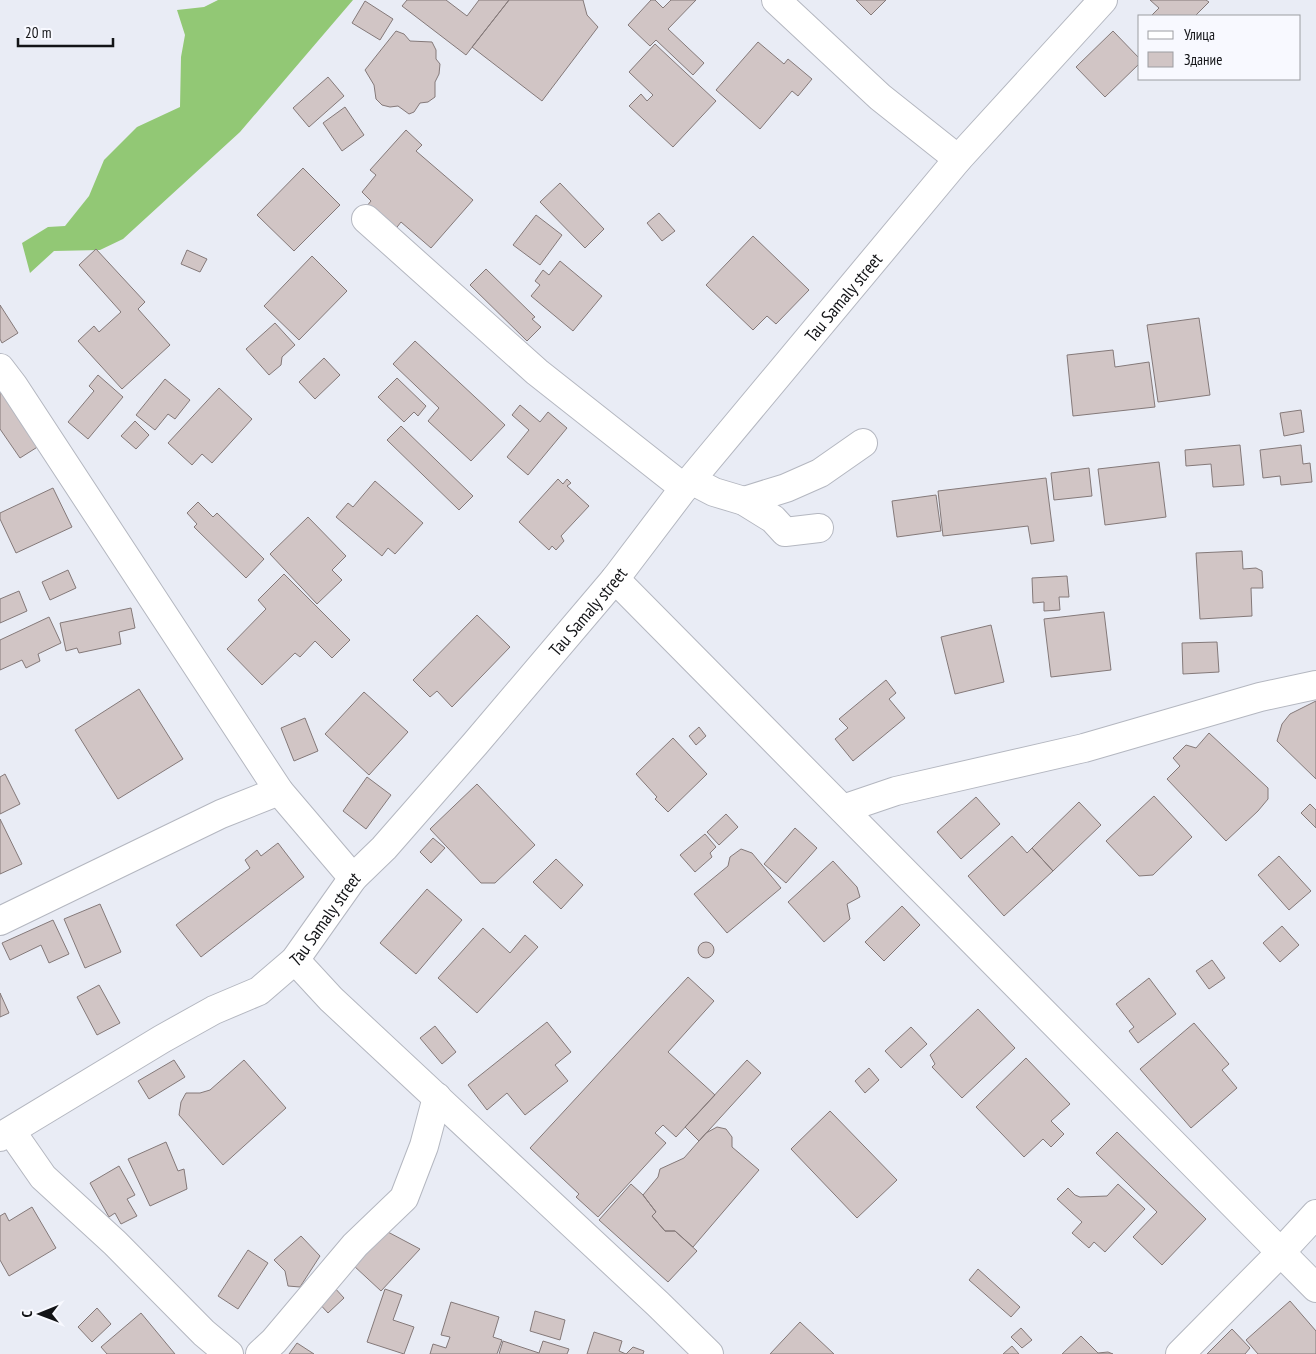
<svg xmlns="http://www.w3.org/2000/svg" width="1316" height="1354" font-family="'PT Sans Narrow',sans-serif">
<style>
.forest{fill:#92c875}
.building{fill:#d1c5c5;stroke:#847979}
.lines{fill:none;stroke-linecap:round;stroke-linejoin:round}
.minor-casing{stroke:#b4b7c0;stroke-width:30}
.minor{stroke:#fff;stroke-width:28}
.labels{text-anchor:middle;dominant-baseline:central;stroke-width:4;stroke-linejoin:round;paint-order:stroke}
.street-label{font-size:18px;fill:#131417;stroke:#f8f9ff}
</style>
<rect width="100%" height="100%" fill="#e9ecf5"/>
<!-- forest -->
<path class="forest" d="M 218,0 L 353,0 L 240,132 L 123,239 L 100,250 L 54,251 L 30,273 L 22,243 L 48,227 L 65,226 L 89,196 L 104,160 L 137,127 L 180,107 L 181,57 L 185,35 L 177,10 L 204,7 Z"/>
<!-- building -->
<path class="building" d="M 407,0 L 446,0 L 467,16 L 479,0 L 509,0 L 466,55 L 402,6 Z
M 509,0 L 583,0 L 587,15 L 598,27 L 542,101 L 472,47 Z
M 651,0 L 655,0 L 663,8 L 671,0 L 696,0 L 668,29 L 704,63 L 693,75 L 656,40 L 650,46 L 628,25 Z
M 856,0 L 886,0 L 871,15 Z
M 1150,0 L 1206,0 L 1209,2 L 1195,16 L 1151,16 L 1159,8 Z
M 365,1 L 393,19 L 380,40 L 352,23 Z
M 396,31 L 404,34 L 410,41 L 432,42 L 436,50 L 436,59 L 440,64 L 439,74 L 435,82 L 435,97 L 428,102 L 420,103 L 414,112 L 409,114 L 398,106 L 390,107 L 382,105 L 376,99 L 374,85 L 365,70 Z
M 1113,31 L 1140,59 L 1140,63 L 1105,97 L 1076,67 Z
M 758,42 L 784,64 L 788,59 L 812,79 L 798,96 L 792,91 L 760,129 L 716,90 Z
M 655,44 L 716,101 L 673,147 L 629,106 L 641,94 L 647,101 L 653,95 L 629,72 Z
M 328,77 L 344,96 L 309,127 L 293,108 Z
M 345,107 L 364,135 L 342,151 L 323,123 Z
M 406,130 L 422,145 L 416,151 L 473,200 L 431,248 L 401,222 L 394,231 L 366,207 L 371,201 L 362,192 L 376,175 L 370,170 Z
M 303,168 L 340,205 L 294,251 L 257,215 Z
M 560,183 L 604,229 L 585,248 L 540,202 Z
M 659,213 L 675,231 L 662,241 L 647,223 Z
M 536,215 L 562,235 L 540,265 L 513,245 Z
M 753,236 L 809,290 L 776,324 L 767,316 L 753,330 L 706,285 Z
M 96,249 L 145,302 L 138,309 L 170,345 L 122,389 L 78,341 L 94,326 L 99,332 L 121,312 L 79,265 Z
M 187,250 L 207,259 L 200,272 L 181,264 Z
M 312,256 L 347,291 L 299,340 L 264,306 Z
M 560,261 L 602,296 L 573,331 L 531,296 L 540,285 L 535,281 L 543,270 L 549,275 Z
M 486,269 L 535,317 L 532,319 L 541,327 L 527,341 L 470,285 Z
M 0,305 L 18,333 L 2,343 L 0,339 Z
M 1199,318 L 1210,395 L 1158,402 L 1147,325 Z
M 275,323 L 295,345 L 282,357 L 281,365 L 269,375 L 246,349 Z
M 415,341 L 505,425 L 471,461 L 428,421 L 439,408 L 393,364 Z
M 1113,350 L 1115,367 L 1149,362 L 1155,407 L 1073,416 L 1067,355 Z
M 324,358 L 340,375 L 315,399 L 299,382 Z
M 98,375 L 123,397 L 88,439 L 68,422 L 94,391 L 89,386 Z
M 397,378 L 426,406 L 418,416 L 414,412 L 404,422 L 378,397 Z
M 165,379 L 190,400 L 175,419 L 168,414 L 155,430 L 136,415 Z
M 0,386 L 39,446 L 20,458 L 0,429 Z
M 219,388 L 252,419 L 212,463 L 202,454 L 192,465 L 168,443 Z
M 520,405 L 540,422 L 548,412 L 567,428 L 528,475 L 507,457 L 529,430 L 512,415 Z
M 1301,410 L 1304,432 L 1284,436 L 1280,413 Z
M 135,421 L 149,435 L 136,449 L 121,436 Z
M 401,426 L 473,496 L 459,510 L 387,440 Z
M 1240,445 L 1244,485 L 1213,487 L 1211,464 L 1186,466 L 1185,450 Z
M 1301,445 L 1303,464 L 1310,463 L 1312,482 L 1281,485 L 1280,476 L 1263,478 L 1260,450 Z
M 1159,462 L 1166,517 L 1105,525 L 1098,469 Z
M 1089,468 L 1092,496 L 1054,500 L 1051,473 Z
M 1046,478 L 1054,541 L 1031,544 L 1028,526 L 943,536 L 938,491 Z
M 558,479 L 563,484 L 567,479 L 571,483 L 567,486 L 589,506 L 561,536 L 564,541 L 556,550 L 552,546 L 549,550 L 519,522 Z
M 375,481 L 423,523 L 395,554 L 388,548 L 382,556 L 336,517 L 348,503 L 353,507 Z
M 53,488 L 72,527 L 16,553 L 0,519 L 0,513 Z
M 936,495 L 941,531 L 897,537 L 892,501 Z
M 198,502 L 213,517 L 217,513 L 264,559 L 246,578 L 194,527 L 197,524 L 187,513 Z
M 308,517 L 346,556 L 332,570 L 342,580 L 317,604 L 270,554 Z
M 1242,551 L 1243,569 L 1256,568 L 1262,571 L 1263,588 L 1251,588 L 1252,616 L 1200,619 L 1196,553 Z
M 68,570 L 76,588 L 50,600 L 42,582 Z
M 284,574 L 350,640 L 332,658 L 315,641 L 300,657 L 295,653 L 262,685 L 227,649 L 266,609 L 258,600 Z
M 1067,576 L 1069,597 L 1059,597 L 1060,610 L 1044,611 L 1044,602 L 1033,603 L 1032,578 Z
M 19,591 L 27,611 L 0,623 L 0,599 Z
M 131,608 L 135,628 L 119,632 L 121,644 L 79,653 L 77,648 L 66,651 L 60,623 Z
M 1104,612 L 1111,670 L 1051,677 L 1044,619 Z
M 477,615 L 510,647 L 452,707 L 437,691 L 430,697 L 413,680 Z
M 49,617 L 61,643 L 38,654 L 40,661 L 26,668 L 22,660 L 0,670 L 0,640 Z
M 991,625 L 1004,682 L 955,694 L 941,637 Z
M 1217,642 L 1219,672 L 1183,674 L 1182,643 Z
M 886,680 L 896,693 L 889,699 L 905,718 L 853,761 L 835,739 L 848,728 L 839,719 Z
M 139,689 L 183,759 L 118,799 L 75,730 Z
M 364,692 L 408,732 L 369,775 L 325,734 Z
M 1316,701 L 1316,779 L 1277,741 L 1282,724 L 1290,714 Z
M 305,718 L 318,751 L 294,761 L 281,728 Z
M 699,727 L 706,736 L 696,745 L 689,736 Z
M 1209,733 L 1268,788 L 1268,799 L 1258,811 L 1226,841 L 1167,779 L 1180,766 L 1173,758 L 1186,745 L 1196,748 Z
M 673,738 L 707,774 L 668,812 L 655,799 L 657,797 L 636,774 Z
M 5,774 L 20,804 L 0,814 L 0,777 Z
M 367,777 L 391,795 L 366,829 L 343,811 Z
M 477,784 L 535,845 L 495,883 L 481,883 L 430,829 Z
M 1154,796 L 1192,837 L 1153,875 L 1139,876 L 1106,841 Z
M 976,797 L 1000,824 L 961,859 L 937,832 Z
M 1079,802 L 1101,825 L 1053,871 L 1032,848 Z
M 1310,804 L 1316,810 L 1316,828 L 1301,813 Z
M 726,814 L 738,827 L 719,845 L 707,832 Z
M 0,819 L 22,864 L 0,874 Z
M 795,828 L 817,848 L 786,883 L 764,864 Z
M 705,834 L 716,847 L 710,853 L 712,857 L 695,872 L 680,855 Z
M 1012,836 L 1027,853 L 1032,848 L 1053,871 L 1004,916 L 968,876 Z
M 433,838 L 445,848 L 431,863 L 420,852 Z
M 278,843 L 304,877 L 201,957 L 176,925 L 250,868 L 245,860 L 257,850 L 261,856 Z
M 741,849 L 752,853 L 781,888 L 727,933 L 694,894 L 728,866 L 730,857 Z
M 1279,856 L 1311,891 L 1289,910 L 1258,875 Z
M 556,859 L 583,885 L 561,909 L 533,882 Z
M 833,861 L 857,887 L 860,897 L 847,904 L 850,919 L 824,942 L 788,902 Z
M 427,889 L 462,920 L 416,974 L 380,943 Z
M 100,904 L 121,952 L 85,968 L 64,919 Z
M 902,906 L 920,925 L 884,961 L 865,942 Z
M 53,920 L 69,954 L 49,963 L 41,945 L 10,960 L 2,943 Z
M 1282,926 L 1299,945 L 1280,962 L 1263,943 Z
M 483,928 L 510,953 L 525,935 L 538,947 L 477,1013 L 438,978 Z
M698 950a8 8 0 1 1 16 0a8 8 0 1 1-16 0Z
M 1212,960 L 1225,978 L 1209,989 L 1196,971 Z
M 688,977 L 714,1001 L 668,1052 L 715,1095 L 676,1137 L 663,1125 L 655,1133 L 666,1143 L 598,1217 L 576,1197 L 579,1194 L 530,1148 Z
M 1149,978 L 1176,1014 L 1138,1043 L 1129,1031 L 1134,1027 L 1116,1004 Z
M 99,985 L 120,1023 L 97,1035 L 77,997 Z
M 0,993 L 9,1013 L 0,1017 Z
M 978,1009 L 1015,1048 L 962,1098 L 932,1067 L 935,1064 L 930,1055 Z
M 547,1022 L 571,1052 L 555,1065 L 568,1081 L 525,1115 L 507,1093 L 487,1110 L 468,1085 Z
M 1194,1023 L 1229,1064 L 1222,1070 L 1237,1088 L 1191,1128 L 1140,1069 Z
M 435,1026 L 456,1052 L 442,1064 L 420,1038 Z
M 911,1027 L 927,1044 L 901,1068 L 885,1051 Z
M 1026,1058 L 1070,1104 L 1051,1121 L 1064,1134 L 1051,1147 L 1043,1139 L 1024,1157 L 976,1107 Z
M 174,1060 L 185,1077 L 149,1099 L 138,1081 Z
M 244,1060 L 286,1108 L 223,1165 L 179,1115 L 181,1102 L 186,1093 L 200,1093 L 210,1090 Z
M 747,1060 L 761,1073 L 699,1141 L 685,1127 Z
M 869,1068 L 879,1080 L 865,1093 L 855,1081 Z
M 830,1111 L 897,1180 L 857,1218 L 791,1149 Z
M 717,1127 L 726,1129 L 732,1137 L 732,1147 L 759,1170 L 693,1247 L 675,1231 L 665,1231 L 652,1216 L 656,1212 L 643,1195 L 658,1177 L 660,1169 L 684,1158 L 706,1133 Z
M 1117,1132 L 1206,1219 L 1162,1265 L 1133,1237 L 1157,1212 L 1096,1153 Z
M 166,1142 L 178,1171 L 184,1169 L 187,1189 L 150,1206 L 128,1159 Z
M 119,1166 L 135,1195 L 127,1199 L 137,1216 L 121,1224 L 115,1213 L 109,1217 L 90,1183 Z
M 631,1184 L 643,1195 L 656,1212 L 652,1216 L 665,1231 L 675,1231 L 697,1251 L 668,1282 L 599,1220 Z
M 1118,1184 L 1145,1209 L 1105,1252 L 1094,1242 L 1089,1248 L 1072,1233 L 1082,1222 L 1057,1199 L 1068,1188 L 1075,1195 L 1080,1197 L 1107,1196 Z
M 32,1207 L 56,1248 L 9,1276 L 0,1260 L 0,1216 L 5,1213 L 9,1221 Z
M 386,1231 L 420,1249 L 381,1291 L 353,1265 Z
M 301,1236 L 320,1256 L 300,1287 L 288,1286 L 285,1271 L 274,1260 Z
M 248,1250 L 268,1263 L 238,1309 L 218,1296 Z
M 978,1269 L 1020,1307 L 1011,1317 L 969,1280 Z
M 333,1286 L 344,1298 L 328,1313 L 317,1301 Z
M 385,1289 L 402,1295 L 393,1320 L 414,1327 L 404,1354 L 367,1342 Z
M 1290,1301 L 1316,1331 L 1316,1354 L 1258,1354 L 1246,1340 Z
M 451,1302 L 499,1317 L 493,1337 L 502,1340 L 497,1354 L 430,1354 L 433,1344 L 446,1348 L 450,1337 L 441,1335 Z
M 97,1308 L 111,1324 L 92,1342 L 78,1327 Z
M 535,1311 L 565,1320 L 560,1340 L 530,1331 Z
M 141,1313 L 175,1354 L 107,1354 L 101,1347 Z
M 800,1322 L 834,1354 L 770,1354 Z
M 1021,1328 L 1032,1340 L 1022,1348 L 1011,1337 Z
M 1232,1329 L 1250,1348 L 1245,1354 L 1207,1354 Z
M 594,1332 L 622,1341 L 619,1351 L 626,1354 L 633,1347 L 644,1351 L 643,1354 L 587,1354 Z
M 1081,1336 L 1098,1353 L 1108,1352 L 1113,1354 L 1062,1354 Z
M 503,1341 L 539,1353 L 543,1341 L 569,1349 L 567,1354 L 499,1354 Z
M 297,1343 L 314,1354 L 289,1354 Z
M 1012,1346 L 1019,1354 L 1003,1354 Z"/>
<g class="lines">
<defs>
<g id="minor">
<path d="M 776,0 L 880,97 L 958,159"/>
<path d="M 366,219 L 537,372 L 684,488"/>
<path d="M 0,368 L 13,385 L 279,791 L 353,878"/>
<path d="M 691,480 L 714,492 L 744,501 L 773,519 L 785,532 L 819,528"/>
<path d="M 744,501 L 786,488 L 820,473 L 863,443"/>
<path d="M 615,579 L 1316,1288"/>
<path d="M 843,809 L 896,791 L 1084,748 L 1260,697 L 1316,685"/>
<path d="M 0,921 L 221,814 L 279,791"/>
<path d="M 295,960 L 331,999 L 658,1304 L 709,1354"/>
<path d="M 11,1131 L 43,1177 L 115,1243 L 204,1333 L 229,1354"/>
<path id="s1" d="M 0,1137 L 162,1039 L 214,1010 L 259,991 L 295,960 L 353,878 L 384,848 L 475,744 L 615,579 L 684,488 L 958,159 L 1103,0"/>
<path d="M 260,1354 L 274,1341 L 355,1245 L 404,1198 L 424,1146 L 437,1097"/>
<path d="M 1180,1354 L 1280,1253 L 1316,1214"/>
</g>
</defs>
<!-- minor casing -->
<use href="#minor" class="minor-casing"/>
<!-- minor -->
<use href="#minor" class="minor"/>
</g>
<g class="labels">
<!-- street labels -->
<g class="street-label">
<text stroke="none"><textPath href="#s1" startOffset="1206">Tau Samaly street</textPath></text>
<text stroke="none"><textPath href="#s1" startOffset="801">Tau Samaly street</textPath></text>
<text stroke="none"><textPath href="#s1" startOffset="396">Tau Samaly street</textPath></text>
</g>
</g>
<!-- legend -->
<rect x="1138" y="15" width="162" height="65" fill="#f8f9ff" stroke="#9c9da2"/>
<rect x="1148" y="31" width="25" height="8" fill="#ffffff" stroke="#9c9da2"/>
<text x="1184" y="40" font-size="15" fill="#131417">Улица</text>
<rect x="1148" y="52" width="25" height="15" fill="#d1c5c5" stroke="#9c9da2"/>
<text x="1184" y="65" font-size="15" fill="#131417">Здание</text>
<!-- north arrow -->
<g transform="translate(40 1314) rotate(269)" stroke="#f8f9ff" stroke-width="4" paint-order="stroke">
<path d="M0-4L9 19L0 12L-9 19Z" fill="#131417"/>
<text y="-8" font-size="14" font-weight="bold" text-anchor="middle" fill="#131417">С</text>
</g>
<!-- scale -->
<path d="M18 38v8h95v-8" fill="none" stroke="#131417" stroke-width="2.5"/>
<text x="25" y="38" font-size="15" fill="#131417" stroke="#f8f9ff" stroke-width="4" paint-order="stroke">20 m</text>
</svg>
